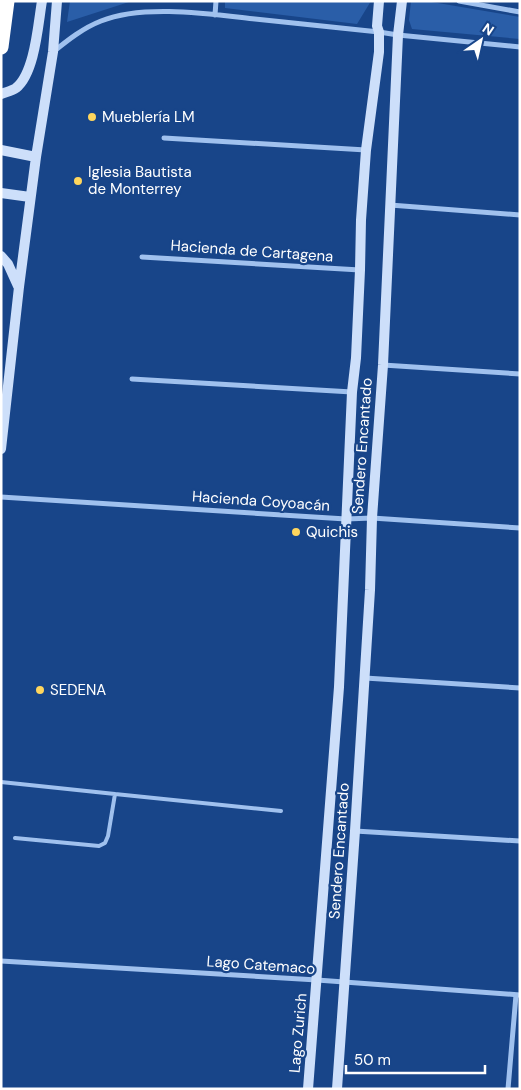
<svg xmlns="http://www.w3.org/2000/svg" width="521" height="1090" font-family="'DM Sans',sans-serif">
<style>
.green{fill:#2a5ea8}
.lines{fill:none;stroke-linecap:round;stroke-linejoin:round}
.lane{stroke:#a0c1ee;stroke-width:4}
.street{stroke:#a0c1ee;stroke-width:5}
.secondary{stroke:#cddffa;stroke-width:10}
.highway{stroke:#fff;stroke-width:15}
.poi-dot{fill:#ffd65d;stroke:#184589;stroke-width:2}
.labels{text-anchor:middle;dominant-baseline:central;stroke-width:4.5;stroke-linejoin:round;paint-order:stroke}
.poi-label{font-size:15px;fill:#fff;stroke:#184589;text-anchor:start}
.street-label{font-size:15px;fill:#fff;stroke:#184589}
</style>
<rect width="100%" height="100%" fill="#184589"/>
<!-- green -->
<path class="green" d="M 70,1 L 132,1 L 67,22 Z
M 225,1 L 371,1 L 357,24 L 225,8 Z
M 411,1 L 426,1 L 520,17 L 520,39 L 412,29 L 409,20 Z"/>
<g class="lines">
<!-- lane -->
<path class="lane" d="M 1,782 L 115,794 L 108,836 L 105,843 L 99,846 L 15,838
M 115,794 L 281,811"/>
<!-- street -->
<path class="street" d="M 459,1 L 520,12
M 215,15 L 216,1
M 53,52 C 68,40 83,28 101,21 C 143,4 210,14 255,19 C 296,23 338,28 379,32 L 398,35 L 520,47
M 164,138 L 366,150
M 390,205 L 520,215
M 142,257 L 360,270
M 383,365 L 520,374
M 132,379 L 352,392
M 1,497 L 346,519 L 372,518 L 520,528
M 365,678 L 520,688
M 355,831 L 520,841
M 1,961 L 317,980 L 520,995
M 508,1089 L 516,995"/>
<!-- secondary -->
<path class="secondary" d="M 1,94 C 6,92 12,91 16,88 C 35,73 38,24 42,1
M 1,150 L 36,157
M 1,193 L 30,197
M 1,256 L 8,264 L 18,286
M 1,449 L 19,287 L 36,157 L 53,52 L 57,1
M 308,1089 L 339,687 L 352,392 L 356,358 L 360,270 L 361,220 L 366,150 L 379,52 L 379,32 L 377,26 L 379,1
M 337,1089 L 355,831 L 370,590 L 372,518 L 383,365 L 398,35 L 402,1"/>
<!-- highway -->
<path class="highway" d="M 1,47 L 7,1"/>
</g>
<!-- markers -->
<g class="poi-dot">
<circle cx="92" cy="117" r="5"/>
<circle cx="78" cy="181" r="5"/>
<circle cx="296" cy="532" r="5"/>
<circle cx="40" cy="690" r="5"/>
</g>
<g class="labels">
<!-- poi labels -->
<g class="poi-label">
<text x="102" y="117">Mueblería LM</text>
<text x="88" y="172">Iglesia Bautista<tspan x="88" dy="17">de Monterrey</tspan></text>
<text x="306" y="532">Quichis</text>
<text x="50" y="690">SEDENA</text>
</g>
<!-- street labels -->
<g class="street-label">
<text transform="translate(252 251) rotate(4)">Hacienda de Cartagena</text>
<text transform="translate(362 446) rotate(-86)">Sendero Encantado</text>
<text transform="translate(261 501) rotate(4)">Hacienda Coyoacán</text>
<text transform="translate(339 851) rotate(-86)">Sendero Encantado</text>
<text transform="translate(261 965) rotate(4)">Lago Catemaco</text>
<text transform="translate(298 1033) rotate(-85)">Lago Zurich</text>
</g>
</g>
<!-- border -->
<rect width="521" height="1090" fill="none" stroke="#ffffff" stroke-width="5"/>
<!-- north arrow -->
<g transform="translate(481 40) rotate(34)" stroke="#184589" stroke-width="4" paint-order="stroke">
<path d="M0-4L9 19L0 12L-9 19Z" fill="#ffffff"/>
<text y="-8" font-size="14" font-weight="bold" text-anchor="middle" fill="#ffffff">N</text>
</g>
<!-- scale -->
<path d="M346 1065v8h139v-8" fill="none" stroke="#ffffff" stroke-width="2.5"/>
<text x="354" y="1065" font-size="15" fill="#ffffff" stroke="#184589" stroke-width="4" paint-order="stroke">50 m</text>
</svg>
